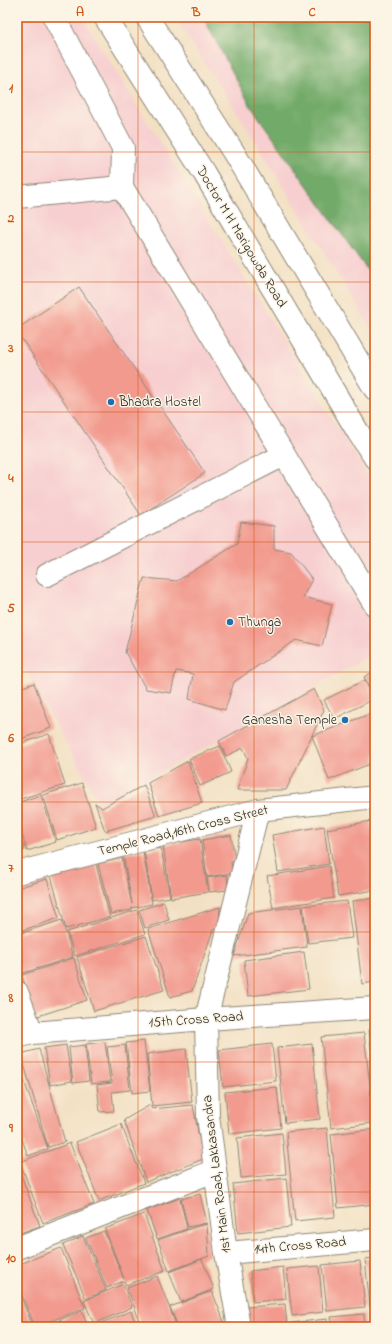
<svg xmlns="http://www.w3.org/2000/svg" width="392" height="1344" font-family="'Indie Flower',sans-serif">
<style>
.built{fill:#f7cfd0}
.forest{fill:#72aa69;stroke:#4e6a4a}
.building{fill:#f29a8e}
.lines{fill:none;stroke-linecap:round;stroke-linejoin:round}
.minor-casing{stroke:#8e8676;stroke-width:24}
.major-casing{stroke:#8e8676;stroke-width:24}
.minor{stroke:#fff;stroke-width:22}
.major{stroke:#fff;stroke-width:22}
.grid{fill:none;stroke:#d5540f;stroke-width:1;stroke-opacity:0.55}
.poi-dot{fill:#1f6fb2;stroke:#fcf5e5;stroke-width:1.5}
.labels{text-anchor:middle;dominant-baseline:central;stroke-width:3;stroke-linejoin:round;paint-order:stroke}
.street-label{font-size:14px;fill:#2b2b2b;stroke:#fcf5e5}
.poi-label{font-size:14px;fill:#2b2b2b;stroke:#fcf5e5;text-anchor:start}
.neatline{fill:none;stroke:#d5540f;stroke-width:1.5}
.grid-label{font-size:13px;text-anchor:middle;font-weight:bold;fill:#d5540f}
</style>
<rect width="100%" height="100%" fill="#fcf5e5"/>
<filter id="ink" filterUnits="userSpaceOnUse"><feTurbulence type="fractalNoise" baseFrequency=".025" numOctaves="2"/><feDisplacementMap in="SourceGraphic" scale="8" xChannelSelector="R" yChannelSelector="G"/><feConvolveMatrix kernelMatrix="1 2 1 2 8 2 1 2 1" color-interpolation-filters="sRGB"/></filter>
<filter id="wash" filterUnits="userSpaceOnUse"><feTurbulence type="fractalNoise" baseFrequency=".012" numOctaves="4" result="noise"/><feDisplacementMap in="SourceGraphic" scale="16" xChannelSelector="R" yChannelSelector="G"/><feGaussianBlur stdDeviation="0.9" result="paint"/><feColorMatrix in="noise" values="0 0 0 0 0 0 0 0 0 0 0 0 0 0 0 0 0 1.4 0 .05"/><feComposite in="paint" operator="in"/></filter>
<g filter="url(#wash)">
<rect width="100%" height="100%" fill="#f2e0c2"/>
<!-- built -->
<path class="built" d="M 17,17 L 82,17 L 375,487 L 375,653 L 101,805 L 17,656 Z
M 175,17 L 375,17 L 375,335 L 255,140 Z"/>
<!-- forest -->
<path class="forest" d="M 203,17 L 375,17 L 375,281 L 250,105 Z"/>
<g id="blocks">
<!-- building -->
<path class="building" d="M 79,287 L 205,473 L 141,515 L 17,332 L 17,329 Z
M 241,522 L 274,526 L 274,549 L 291,552 L 312,579 L 303,597 L 332,604 L 322,646 L 296,640 L 234,682 L 225,710 L 189,699 L 193,674 L 176,671 L 171,693 L 146,689 L 125,652 L 144,578 L 177,581 L 237,544 Z
M 375,671 L 375,699 L 364,677 Z
M 365,680 L 374,699 L 334,719 L 324,700 Z
M 34,683 L 51,728 L 18,740 L 17,736 L 17,689 Z
M 314,689 L 324,710 L 286,790 L 237,790 L 248,758 L 243,748 L 226,756 L 219,741 Z
M 375,712 L 375,762 L 329,780 L 312,736 Z
M 49,734 L 65,785 L 17,800 L 17,745 Z
M 220,746 L 231,772 L 200,786 L 189,759 Z
M 188,761 L 202,803 L 159,816 L 148,783 Z
M 82,783 L 96,827 L 57,840 L 43,795 Z
M 144,785 L 156,816 L 105,831 L 95,803 L 102,808 Z
M 41,795 L 56,842 L 27,851 L 17,817 L 17,803 Z
M 371,821 L 375,847 L 375,890 L 338,896 L 327,829 Z
M 17,826 L 25,850 L 17,853 Z
M 324,826 L 329,864 L 278,872 L 272,835 Z
M 231,835 L 235,860 L 231,861 L 232,873 L 207,877 L 202,840 Z
M 200,839 L 208,892 L 171,898 L 163,845 Z
M 161,848 L 170,897 L 152,900 L 144,851 Z
M 143,851 L 152,904 L 132,908 L 132,910 L 111,914 L 98,864 L 122,858 L 132,904 L 123,854 Z
M 96,864 L 110,917 L 66,929 L 51,876 Z
M 329,866 L 334,898 L 273,908 L 267,876 Z
M 227,875 L 228,890 L 209,892 L 207,878 Z
M 47,879 L 59,918 L 17,932 L 17,888 Z
M 375,898 L 375,982 L 362,984 L 352,901 Z
M 347,901 L 352,938 L 308,943 L 303,906 Z
M 164,902 L 169,920 L 145,928 L 139,910 Z
M 302,906 L 307,947 L 234,956 L 248,913 Z
M 220,907 L 219,928 L 213,930 L 192,991 L 170,997 L 148,929 Z
M 137,910 L 145,934 L 75,956 L 67,932 Z
M 62,920 L 73,957 L 20,974 L 17,964 L 17,934 Z
M 146,936 L 164,990 L 94,1011 L 77,957 Z
M 304,952 L 309,989 L 248,996 L 244,960 Z
M 74,958 L 87,1000 L 35,1017 L 22,975 Z
M 375,1029 L 375,1073 L 374,1073 L 369,1030 Z
M 364,1033 L 374,1123 L 331,1128 L 321,1037 Z
M 144,1041 L 150,1091 L 132,1093 L 126,1043 Z
M 105,1042 L 110,1082 L 91,1084 L 86,1044 Z
M 272,1044 L 276,1081 L 223,1087 L 219,1050 Z
M 312,1044 L 320,1119 L 285,1123 L 277,1048 Z
M 66,1045 L 72,1081 L 50,1085 L 44,1048 Z
M 85,1045 L 89,1081 L 73,1083 L 69,1047 Z
M 125,1045 L 130,1090 L 112,1092 L 114,1111 L 100,1112 L 97,1085 L 112,1083 L 107,1047 Z
M 39,1049 L 65,1142 L 48,1147 L 21,1054 Z
M 186,1049 L 192,1102 L 152,1106 L 147,1054 Z
M 17,1061 L 48,1149 L 28,1156 L 17,1125 Z
M 277,1087 L 281,1128 L 229,1134 L 225,1092 Z
M 150,1105 L 152,1109 L 193,1105 L 203,1159 L 146,1182 L 124,1120 Z
M 121,1124 L 144,1183 L 99,1201 L 76,1142 Z
M 327,1128 L 335,1217 L 295,1221 L 286,1132 Z
M 375,1129 L 375,1204 L 338,1208 L 331,1134 Z
M 282,1133 L 286,1174 L 241,1178 L 237,1138 Z
M 70,1143 L 94,1204 L 43,1223 L 20,1162 Z
M 17,1164 L 40,1226 L 17,1234 Z
M 286,1178 L 291,1227 L 238,1233 L 233,1184 Z
M 200,1194 L 207,1223 L 188,1227 L 181,1199 Z
M 180,1198 L 187,1229 L 157,1239 L 147,1210 Z
M 144,1214 L 165,1271 L 126,1285 L 124,1281 L 107,1288 L 86,1238 L 104,1231 L 124,1279 L 105,1229 Z
M 207,1224 L 209,1256 L 169,1271 L 158,1240 L 198,1226 Z
M 83,1236 L 106,1290 L 86,1299 L 63,1245 Z
M 61,1248 L 85,1308 L 35,1327 L 17,1283 L 17,1265 Z
M 375,1258 L 375,1307 L 370,1307 L 365,1259 Z
M 202,1259 L 214,1289 L 181,1302 L 169,1272 Z
M 360,1261 L 365,1307 L 327,1311 L 322,1265 Z
M 319,1266 L 323,1312 L 292,1316 L 287,1269 Z
M 283,1267 L 286,1299 L 253,1302 L 250,1271 Z
M 157,1276 L 177,1327 L 142,1327 L 127,1288 Z
M 123,1284 L 132,1307 L 94,1324 L 84,1301 Z
M 17,1287 L 33,1327 L 17,1327 Z
M 212,1291 L 225,1324 L 217,1327 L 178,1327 L 170,1307 Z
M 285,1304 L 287,1327 L 249,1327 L 247,1307 Z
M 82,1311 L 88,1327 L 62,1327 L 59,1320 Z
M 131,1311 L 137,1327 L 96,1327 L 96,1325 Z
M 371,1313 L 375,1313 L 375,1327 L 373,1327 Z
M 364,1314 L 365,1327 L 332,1327 L 331,1317 Z
M 327,1319 L 328,1327 L 291,1327 L 291,1323 Z
M 58,1321 L 61,1327 L 42,1327 Z"/>
</g>
</g>
<g filter="url(#ink)">
<use href="#blocks" fill-opacity="0" stroke="#8e8676" stroke-width="1"/>
<g class="lines">
<defs>
<path id="minor" d="M 54,17 L 123,148 L 122,187 L 375,605
M 17,197 L 122,187
M 47,575 L 284,455
M 17,873 L 258,810 L 375,797
M 17,992 L 32,1033
M 17,1037 L 32,1033 L 206,1019 L 375,1008
M 17,1248 L 214,1171
M 226,1253 L 375,1240
M 239,1327 L 226,1253 L 208,1116 L 206,1019 L 258,810"/>
<path id="major" d="M 105,17 L 204,173 L 358,432 L 375,458
M 147,17 L 234,153 L 375,389"/>
</defs>
<!-- minor casing -->
<use href="#minor" class="minor-casing"/>
<!-- major casing -->
<use href="#major" class="major-casing"/>
<!-- minor -->
<use href="#minor" class="minor"/>
<!-- major -->
<use href="#major" class="major"/>
</g>
</g>
<!-- grid -->
<path class="grid" d="M 138,17 L 138,1327M 254,17 L 254,1327M 17,152 L 375,152M 17,282 L 375,282M 17,412 L 375,412M 17,542 L 375,542M 17,672 L 375,672M 17,802 L 375,802M 17,932 L 375,932M 17,1062 L 375,1062M 17,1192 L 375,1192"/>
<!-- markers -->
<g class="poi-dot">
<circle cx="111" cy="402" r="4"/>
<circle cx="230" cy="622" r="4"/>
<circle cx="345" cy="720" r="4"/>
</g>
<g class="labels">
<!-- street labels -->
<g class="street-label">
<text transform="translate(241 237) rotate(59)">Doctor M H Marigowda Road</text>
<text transform="translate(183 831) rotate(-14)">Temple Road,16th Cross Street</text>
<text transform="translate(196 1020) rotate(-4)">15th Cross Road</text>
<text transform="translate(217 1174) rotate(-97)">1st Main Road, Lakkasandra</text>
<text transform="translate(300 1246) rotate(-5)">14th Cross Road</text>
</g>
<!-- poi labels -->
<g class="poi-label">
<text x="119" y="402">Bhadra Hostel</text>
<text x="238" y="622">Thunga</text>
<text x="337" y="720" text-anchor="end">Ganesha Temple</text>
</g>
</g>
<!-- margin -->
<rect width="392" height="1344" fill="none" stroke="#fcf5e5" stroke-width="44"/>
<rect x="22" y="22" width="348" height="1300" class="neatline"/>
<g class="grid-label">
<text x="80" y="16">A</text>
<text x="196" y="16">B</text>
<text x="312" y="16">C</text>
<text x="11" y="92">1</text>
<text x="11" y="222">2</text>
<text x="11" y="352">3</text>
<text x="11" y="482">4</text>
<text x="11" y="612">5</text>
<text x="11" y="742">6</text>
<text x="11" y="872">7</text>
<text x="11" y="1002">8</text>
<text x="11" y="1132">9</text>
<text x="11" y="1262">10</text>
</g>
</svg>
